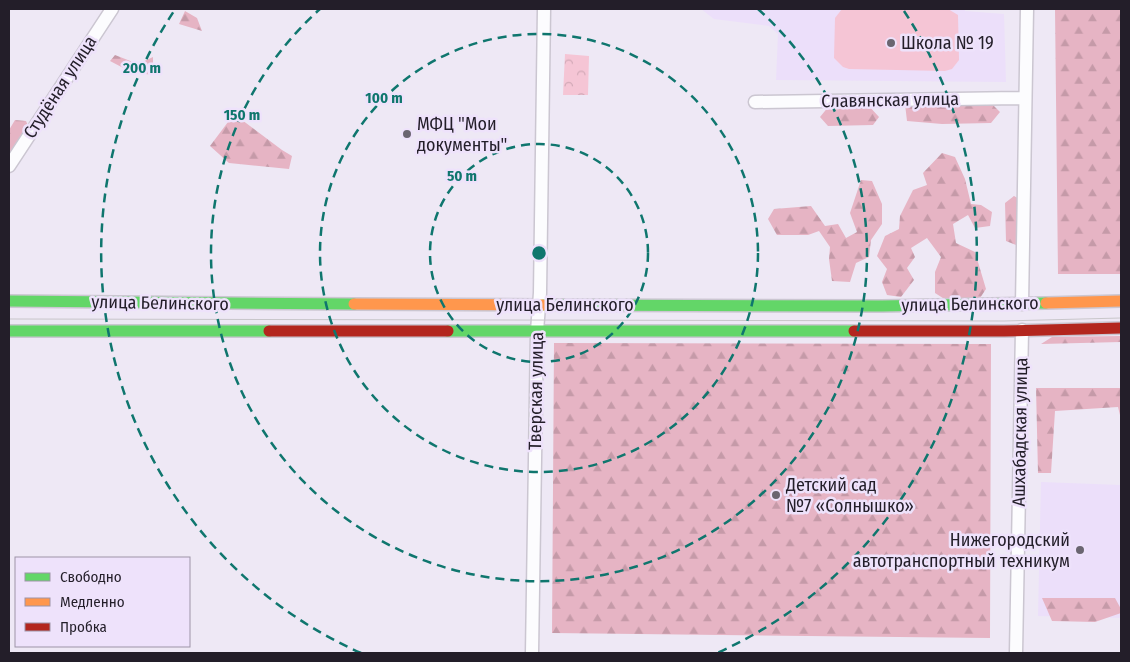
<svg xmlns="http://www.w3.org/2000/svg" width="1130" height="662" font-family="'Fira Sans Condensed',sans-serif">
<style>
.built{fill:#ecdffa}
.forest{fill:url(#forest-firs)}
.park{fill:url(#park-crowns)}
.pitch{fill:#f5c5d5}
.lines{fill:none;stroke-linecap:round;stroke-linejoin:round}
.street-casing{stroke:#cbc6d1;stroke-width:15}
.fast-casing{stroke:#cbc6d1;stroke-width:14}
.slow-casing{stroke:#cbc6d1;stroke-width:14}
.jam-casing{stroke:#cbc6d1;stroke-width:14}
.street{stroke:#fcfcfe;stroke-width:12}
.fast{stroke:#63d668;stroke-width:11}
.slow{stroke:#ff974d;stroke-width:11}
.jam{stroke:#b3261e;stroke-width:11}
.tram{stroke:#c8c6ca;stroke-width:1}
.ring{fill:none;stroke:#0f766e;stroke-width:2.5;stroke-dasharray:9 6}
.poi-dot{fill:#6a6570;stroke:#eee2fb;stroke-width:2}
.labels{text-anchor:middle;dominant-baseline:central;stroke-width:5;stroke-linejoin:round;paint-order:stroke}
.poi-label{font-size:18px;fill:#231e29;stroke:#eee2fb;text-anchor:start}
.street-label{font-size:18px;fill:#231e29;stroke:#eee2fb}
.centre{fill:#0f766e;stroke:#eee2fb;stroke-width:2.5}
.ring-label{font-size:15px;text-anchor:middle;font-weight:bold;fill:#0f766e;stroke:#eee2fb;stroke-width:5;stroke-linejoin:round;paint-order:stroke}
</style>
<defs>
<pattern id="forest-firs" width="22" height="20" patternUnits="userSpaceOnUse" patternTransform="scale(1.25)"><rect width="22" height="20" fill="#e6b4c4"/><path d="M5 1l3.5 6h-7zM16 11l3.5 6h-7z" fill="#c59aa8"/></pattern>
<pattern id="park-crowns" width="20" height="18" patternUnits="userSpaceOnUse" patternTransform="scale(1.25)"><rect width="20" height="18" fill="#f5c5d5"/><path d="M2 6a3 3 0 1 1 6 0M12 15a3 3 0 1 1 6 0" fill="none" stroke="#d2a9b7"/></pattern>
</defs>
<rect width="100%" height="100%" fill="#eee8f5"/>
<!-- built -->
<path class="built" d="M 701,9 L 965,9 L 965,11 L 1004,14 L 1006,82 L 776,80 L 778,34 L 769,26 L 714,19 Z
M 1041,482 L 1121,485 L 1121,618 L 1038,616 Z"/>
<!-- forest -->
<path class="forest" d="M 1055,9 L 1121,9 L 1121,274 L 1058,274 Z
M 185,11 L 197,18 L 202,31 L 179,24 Z
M 115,55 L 138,64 L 153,57 L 153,75 L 131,72 L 110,61 Z
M 990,102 L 1000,112 L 991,123 L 942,124 L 907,121 L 905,104 Z
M 868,105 L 879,117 L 873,125 L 828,126 L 820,117 L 829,106 Z
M 234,114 L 282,150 L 292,156 L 289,169 L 229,163 L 210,146 Z
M 15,120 L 26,121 L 31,133 L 16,155 L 9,154 L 9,130 Z
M 942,153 L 955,157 L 965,179 L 971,204 L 981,205 L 992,212 L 990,226 L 975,228 L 968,215 L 953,224 L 956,243 L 975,252 L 986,289 L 980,298 L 946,300 L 935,293 L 935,272 L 941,257 L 927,238 L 911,248 L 915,257 L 907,268 L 914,280 L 901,297 L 887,295 L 882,282 L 887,269 L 877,256 L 885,236 L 899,229 L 900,216 L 913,190 L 927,185 L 923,173 Z
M 861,180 L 872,181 L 882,204 L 882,224 L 871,240 L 869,257 L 856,263 L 850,282 L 832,281 L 829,259 L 830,247 L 819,231 L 808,235 L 777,235 L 768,219 L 774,209 L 811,206 L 825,226 L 838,224 L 846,238 L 857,232 L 850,213 Z
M 1014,196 L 1027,203 L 1028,238 L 1016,245 L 1006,241 L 1005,203 Z
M 1121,336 L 1121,342 L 1041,344 L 1052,337 Z
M 554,343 L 991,344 L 990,638 L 552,633 Z
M 1036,388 L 1121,388 L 1121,419 L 1118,407 L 1055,411 L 1051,473 L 1038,473 Z
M 1042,598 L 1115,598 L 1121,609 L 1121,613 L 1095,622 L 1052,621 Z"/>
<!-- park -->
<path class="park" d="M 565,54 L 589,56 L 588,95 L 563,95 Z"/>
<!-- pitch -->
<path class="pitch" d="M 842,9 L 948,9 L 958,15 L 959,60 L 952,69 L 945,71 L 849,69 L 843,67 L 834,58 L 835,18 Z"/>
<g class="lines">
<defs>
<path id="street" d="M 755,102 L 1025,98
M 9,166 L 112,9
M 1022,304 L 1027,9
M 532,653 L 537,331 L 540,293 L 544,9
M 1016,653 L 1022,330"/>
<path id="fast" d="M 9,301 L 354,304
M 543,305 L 882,306 L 1046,303
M 9,331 L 269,331
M 448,331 L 854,331"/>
<path id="slow" d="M 1046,303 L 1121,301
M 354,304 L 543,305"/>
<path id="jam" d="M 269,331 L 448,331
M 854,331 L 1004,331 L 1121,328"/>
</defs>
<!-- street casing -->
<use href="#street" class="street-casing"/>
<!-- fast casing -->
<use href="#fast" class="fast-casing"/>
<!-- slow casing -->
<use href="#slow" class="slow-casing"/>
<!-- jam casing -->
<use href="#jam" class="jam-casing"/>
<!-- street -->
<use href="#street" class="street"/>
<!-- fast -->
<use href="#fast" class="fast"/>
<!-- slow -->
<use href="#slow" class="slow"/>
<!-- jam -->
<use href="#jam" class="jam"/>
<!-- tram -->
<path class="tram" d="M 9,319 L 1004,321 L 1121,318"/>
</g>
<!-- distance rings -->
<g class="ring">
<circle cx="539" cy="253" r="109"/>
<circle cx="539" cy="253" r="219"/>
<path d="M758 9A328 328 0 1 1 320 9"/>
<path d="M361 653A438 438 0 0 1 174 11M904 11A438 438 0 0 1 717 653"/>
</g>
<!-- markers -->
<g class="poi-dot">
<circle cx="891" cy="43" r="5"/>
<circle cx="407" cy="134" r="5"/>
<circle cx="776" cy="495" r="5"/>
<circle cx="1080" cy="550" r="5"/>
</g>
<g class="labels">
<!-- poi labels -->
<g class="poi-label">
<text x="901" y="43">Школа № 19</text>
<text x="417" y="124">МФЦ "Мои<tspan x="417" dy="21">документы"</tspan></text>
<text x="786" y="485">Детский сад<tspan x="786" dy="21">№7 «Солнышко»</tspan></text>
<text x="1070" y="540" text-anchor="end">Нижегородский<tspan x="1070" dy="21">автотранспортный техникум</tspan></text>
</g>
<!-- street labels -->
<g class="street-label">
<text transform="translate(60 87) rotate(-57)">Студёная улица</text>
<text transform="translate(890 100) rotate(-1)">Славянская улица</text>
<text transform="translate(160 303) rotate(1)">улица Белинского</text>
<text transform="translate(970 304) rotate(-1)">улица Белинского</text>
<text x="565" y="305">улица Белинского</text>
<text transform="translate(536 391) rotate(-89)">Тверская улица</text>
<text transform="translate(1020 432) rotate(-89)">Ашхабадская улица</text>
</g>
</g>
<circle cx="539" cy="253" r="8" class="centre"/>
<g class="ring-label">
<text x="142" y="73">200 m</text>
<text x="384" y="103">100 m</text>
<text x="242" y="120">150 m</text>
<text x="462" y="181">50 m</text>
</g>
<!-- border -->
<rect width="1130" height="662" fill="none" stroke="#231e29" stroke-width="20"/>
<!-- legend -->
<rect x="15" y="557" width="175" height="90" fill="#eee2fb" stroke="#9d94a7"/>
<rect x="25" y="573" width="25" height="8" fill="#63d668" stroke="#9d94a7"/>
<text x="60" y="582" font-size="15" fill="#231e29">Свободно</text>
<rect x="25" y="598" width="25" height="8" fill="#ff974d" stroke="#9d94a7"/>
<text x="60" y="607" font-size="15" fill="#231e29">Медленно</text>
<rect x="25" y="623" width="25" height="8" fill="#b3261e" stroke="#9d94a7"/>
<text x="60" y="632" font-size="15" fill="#231e29">Пробка</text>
</svg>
